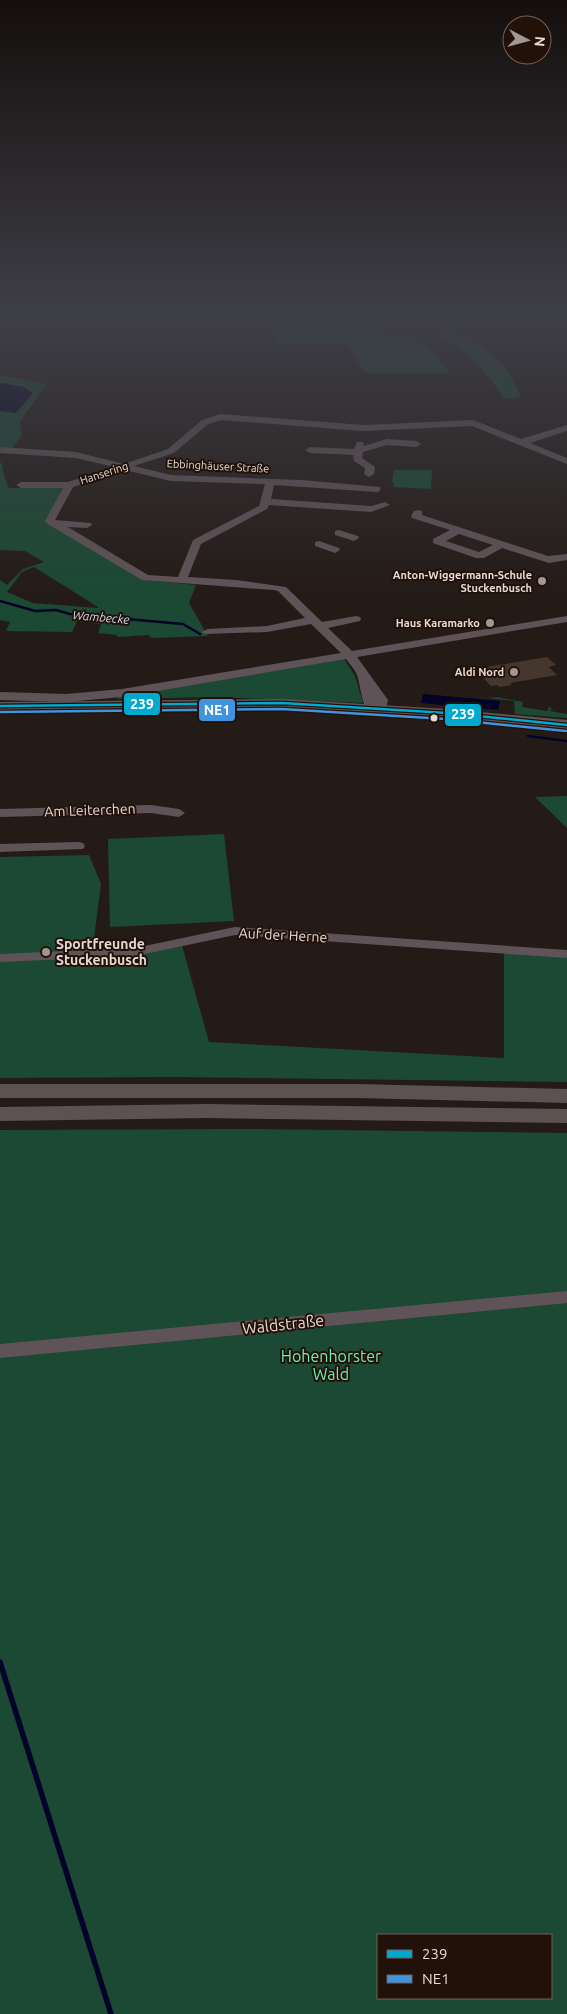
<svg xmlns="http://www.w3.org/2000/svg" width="567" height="2014" font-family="Ubuntu,sans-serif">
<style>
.green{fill:#1b4934;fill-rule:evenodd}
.water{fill:#030229}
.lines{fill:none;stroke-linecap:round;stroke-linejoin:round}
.stream-far1{stroke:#030229;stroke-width:2.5}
.stream{stroke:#030229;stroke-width:5.5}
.building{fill:#45372e}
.minor{fill:#605357;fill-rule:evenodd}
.major{fill:#615456;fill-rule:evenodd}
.highway{fill:#5e5152;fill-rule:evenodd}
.bus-1-casing{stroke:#211108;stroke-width:5}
.bus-2-casing{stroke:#211108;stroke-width:5}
.bus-1{stroke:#00a9ce;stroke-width:2.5}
.bus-2{stroke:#4094de;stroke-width:2.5}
.poi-dot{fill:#a29792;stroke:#211108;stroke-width:2}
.bus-dot{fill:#e6dad4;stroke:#211108;stroke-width:2}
.labels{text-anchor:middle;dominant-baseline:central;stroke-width:4;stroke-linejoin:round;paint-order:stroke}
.far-street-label{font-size:11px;fill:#e6dad4;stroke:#211108}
.far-poi-label{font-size:11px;font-weight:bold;fill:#e6dad4;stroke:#211108;text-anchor:end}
.far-water-label{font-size:12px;font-style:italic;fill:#ced8ec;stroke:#211108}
.street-label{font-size:14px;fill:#e6dad4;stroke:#211108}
.poi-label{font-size:14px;font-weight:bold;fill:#e6dad4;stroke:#211108;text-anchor:start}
.near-street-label{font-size:16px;fill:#e6dad4;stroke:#211108}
.near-park-label{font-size:16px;fill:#6af1b3;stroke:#211108}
.line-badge{stroke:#211108;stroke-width:2}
.badge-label{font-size:14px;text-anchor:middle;font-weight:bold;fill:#fff}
</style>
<rect width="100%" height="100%" fill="#241b17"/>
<!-- green -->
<path class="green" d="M 255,312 L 297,312 L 341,322 L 354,321 L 374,324 L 372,332 C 383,335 393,335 404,336 C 425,339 437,358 450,373 L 365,373 L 348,344 L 274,343 L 281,323 L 286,318 Z
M 446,331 C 464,332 495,354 506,369 C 512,377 516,387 521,397 L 504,399 C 485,368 469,354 439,334 Z
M 0,375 L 46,384 L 20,422 L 22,435 L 12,448 L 0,449 L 0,411 L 5,412 L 8,383 L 0,383 Z
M 0,462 L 2,464 L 4,475 L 9,488 L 63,488 L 47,522 L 146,580 L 196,585 L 189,603 L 208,636 L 151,638 L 149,635 L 118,637 L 117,635 L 98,633 L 101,624 L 77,621 L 72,632 L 6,631 L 10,622 L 0,620 L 0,580 L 7,585 L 23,569 L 44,562 L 25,551 L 0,550 ZM 34,567 L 98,607 L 98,608 L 33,603 L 7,592 L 22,572 Z
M 394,470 L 432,470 L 431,489 L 393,487 L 394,483 L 392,482 Z
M 344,659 L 355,676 L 363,703 L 215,697 L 117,699 L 120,695 Z
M 496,697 L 523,702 L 522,707 L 547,711 L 549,707 L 552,708 L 550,711 L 567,714 L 567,718 L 515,714 L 514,701 L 488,698 Z
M 567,796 L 567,828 L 535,797 Z
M 224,834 L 234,921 L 110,927 L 108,839 Z
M 89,855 L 101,884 L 92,953 L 134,950 L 181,942 L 209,1042 L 504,1058 L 504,949 L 567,952 L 567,1082 L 176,1077 L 0,1078 L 0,857 Z
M 252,1129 L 567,1133 L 567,2014 L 0,2014 L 0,1130 ZM 378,1935 L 551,1935 L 551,1998 L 378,1998 Z"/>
<!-- water -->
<path class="water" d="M 0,383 L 24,387 L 33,393 L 16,413 L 0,411 Z
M 423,694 L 500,701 L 498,710 L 421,703 Z"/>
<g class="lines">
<!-- stream-far1 -->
<path class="stream-far1" d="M 0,601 L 35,611 L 56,610 L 70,614 L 183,624 L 200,634
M 528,736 L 567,741"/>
<!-- stream -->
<path class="stream" d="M 0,1662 L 111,2014"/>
</g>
<!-- building -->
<path class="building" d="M 547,657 L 556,665 L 549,667 L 557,675 L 510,683 L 512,685 L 499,687 L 497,685 L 491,686 L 475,669 Z"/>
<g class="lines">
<!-- minor -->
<path class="minor" d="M 220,414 L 363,425 L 473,420 L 521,439 L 567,425 L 567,431 L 530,443 L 567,458 L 567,464 L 472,426 L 363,431 L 221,420 L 208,424 L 174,453 L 134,466 L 171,475 L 302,480 L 380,487 L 380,491 L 377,492 L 274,485 L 271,499 L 371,506 L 385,502 L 390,505 L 371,512 L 269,505 L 267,509 L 201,544 L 188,577 L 236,580 L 286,587 L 322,622 L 356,616 L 360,617 L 361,619 L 360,621 L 328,628 L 352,651 L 567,616 L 567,622 L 357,657 L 388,700 C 387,706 385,714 378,716 C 362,721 361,684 357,675 C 355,670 350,664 346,659 L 122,697 L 66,702 L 0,700 L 0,692 L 66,694 L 122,689 L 341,653 L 311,624 L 267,632 L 204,634 L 202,632 L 208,629 L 267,626 L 305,618 L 278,591 L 274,590 L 142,580 L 46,523 L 45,521 L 63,488 L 21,488 L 16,485 L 21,482 L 68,482 L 114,467 L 76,458 L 0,453 L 0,447 L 76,452 L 124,464 L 168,449 L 202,420 ZM 125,470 L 171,481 L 265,484 L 259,506 L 193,540 L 178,577 L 148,575 L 68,527 L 87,528 L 92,525 L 91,523 L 55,520 L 73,487 Z
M 387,439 L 416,441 L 421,444 L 416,447 L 387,445 L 363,452 L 362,458 L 375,467 L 374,474 L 369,477 L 364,474 L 365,468 L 354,461 L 353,455 L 310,453 L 305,450 L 310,447 L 354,449 L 357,442 L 363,442 L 364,446 Z
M 418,510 L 422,511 L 422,515 L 548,556 L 567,554 L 567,560 L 549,563 L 502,548 L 484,558 L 476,558 L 433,543 L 433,539 L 450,530 L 412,518 L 411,516 L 414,511 ZM 459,534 L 493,545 L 479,552 L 446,541 Z
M 339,530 L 358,536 L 359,538 L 354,541 L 335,535 L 335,531 Z
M 319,541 L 339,548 L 340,550 L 335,553 L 315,546 L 315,542 Z
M 151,805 L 179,809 L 185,813 L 179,817 L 151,813 L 0,817 L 0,809 Z
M 78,842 L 83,843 L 85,846 L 83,849 L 0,852 L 0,844 Z
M 235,927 L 567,950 L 567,958 L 235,935 L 135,956 L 0,962 L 0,954 L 135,948 Z
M 567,1291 L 567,1303 L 0,1358 L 0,1344 Z"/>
<!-- major -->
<path class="major" d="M 282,699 L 447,709 L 567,720 L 567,730 L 447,717 L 282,707 L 0,710 L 0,702 Z"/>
<!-- highway -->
<path class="highway" d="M 0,1084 L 358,1084 L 567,1089 L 567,1103 L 358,1098 L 0,1098 Z
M 207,1104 L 567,1109 L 567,1123 L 207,1118 L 0,1121 L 0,1107 Z"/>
<defs>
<path id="bus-1" d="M 0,706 L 282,703 L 447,713 L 567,725"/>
<path id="bus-2" d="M 0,712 L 282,709 L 446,719 L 566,731"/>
</defs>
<!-- bus-1 casing -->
<use href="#bus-1" class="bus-1-casing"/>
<!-- bus-2 casing -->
<use href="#bus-2" class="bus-2-casing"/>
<!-- bus-1 -->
<use href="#bus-1" class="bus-1"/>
<!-- bus-2 -->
<use href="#bus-2" class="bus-2"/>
</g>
<!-- sky -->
<linearGradient id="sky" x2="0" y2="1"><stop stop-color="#140f0d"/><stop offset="0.53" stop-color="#3f3f47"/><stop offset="1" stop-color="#3f3f47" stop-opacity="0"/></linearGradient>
<rect width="567" height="594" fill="url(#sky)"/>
<!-- markers -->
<g class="poi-dot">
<circle cx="542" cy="581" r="5"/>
<circle cx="490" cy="623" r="5"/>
<circle cx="514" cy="672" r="5"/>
<circle cx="46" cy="952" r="5"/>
</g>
<circle class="bus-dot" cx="434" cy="718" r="4.5"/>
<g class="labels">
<!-- far-street labels -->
<g class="far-street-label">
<text transform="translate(218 466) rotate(3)">Ebbinghäuser Straße</text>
<text transform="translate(104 473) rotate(-18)">Hansering</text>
</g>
<!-- far-poi labels -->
<g class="far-poi-label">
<text x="532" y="575">Anton-Wiggermann-Schule<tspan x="532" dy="13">Stuckenbusch</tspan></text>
<text x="480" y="623">Haus Karamarko</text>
<text x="504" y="672">Aldi Nord</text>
</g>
<!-- far-water labels -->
<g class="far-water-label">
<text transform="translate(101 617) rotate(5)">Wambecke</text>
</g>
<!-- street labels -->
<g class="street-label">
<text transform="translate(90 810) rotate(-2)">Am Leiterchen</text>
<text transform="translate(283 935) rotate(3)">Auf der Herne</text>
</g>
<!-- poi labels -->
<g class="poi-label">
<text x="56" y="944">Sportfreunde<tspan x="56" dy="16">Stuckenbusch</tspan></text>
</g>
<!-- near-street labels -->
<g class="near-street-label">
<text transform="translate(283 1324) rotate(-6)">Waldstraße</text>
</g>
<!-- near-park labels -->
<g class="near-park-label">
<text x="331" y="1356">Hohenhorster<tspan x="331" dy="18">Wald</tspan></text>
</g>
</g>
<g class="line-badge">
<rect x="123" y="692" width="38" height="24" rx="5" fill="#00a9ce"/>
<rect x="198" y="698" width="38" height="24" rx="5" fill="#4094de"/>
<rect x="444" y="703" width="38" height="24" rx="5" fill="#00a9ce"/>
</g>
<g class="badge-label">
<text x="142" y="709">239</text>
<text x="217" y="715">NE1</text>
<text x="463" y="719">239</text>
</g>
<!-- legend -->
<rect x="377" y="1934" width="175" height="65" fill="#211108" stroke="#70615a"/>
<rect x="387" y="1950" width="25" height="8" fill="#00a9ce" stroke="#70615a"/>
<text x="422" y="1959" font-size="15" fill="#e6dad4">239</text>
<rect x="387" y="1975" width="25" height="8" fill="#4094de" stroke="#70615a"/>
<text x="422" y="1984" font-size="15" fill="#e6dad4">NE1</text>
<!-- north arrow -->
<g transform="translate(527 40) rotate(96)"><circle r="24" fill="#211108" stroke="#70615a"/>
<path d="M0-4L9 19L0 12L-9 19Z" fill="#a29792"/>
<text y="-8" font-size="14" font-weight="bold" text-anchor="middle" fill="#e6dad4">N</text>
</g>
</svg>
